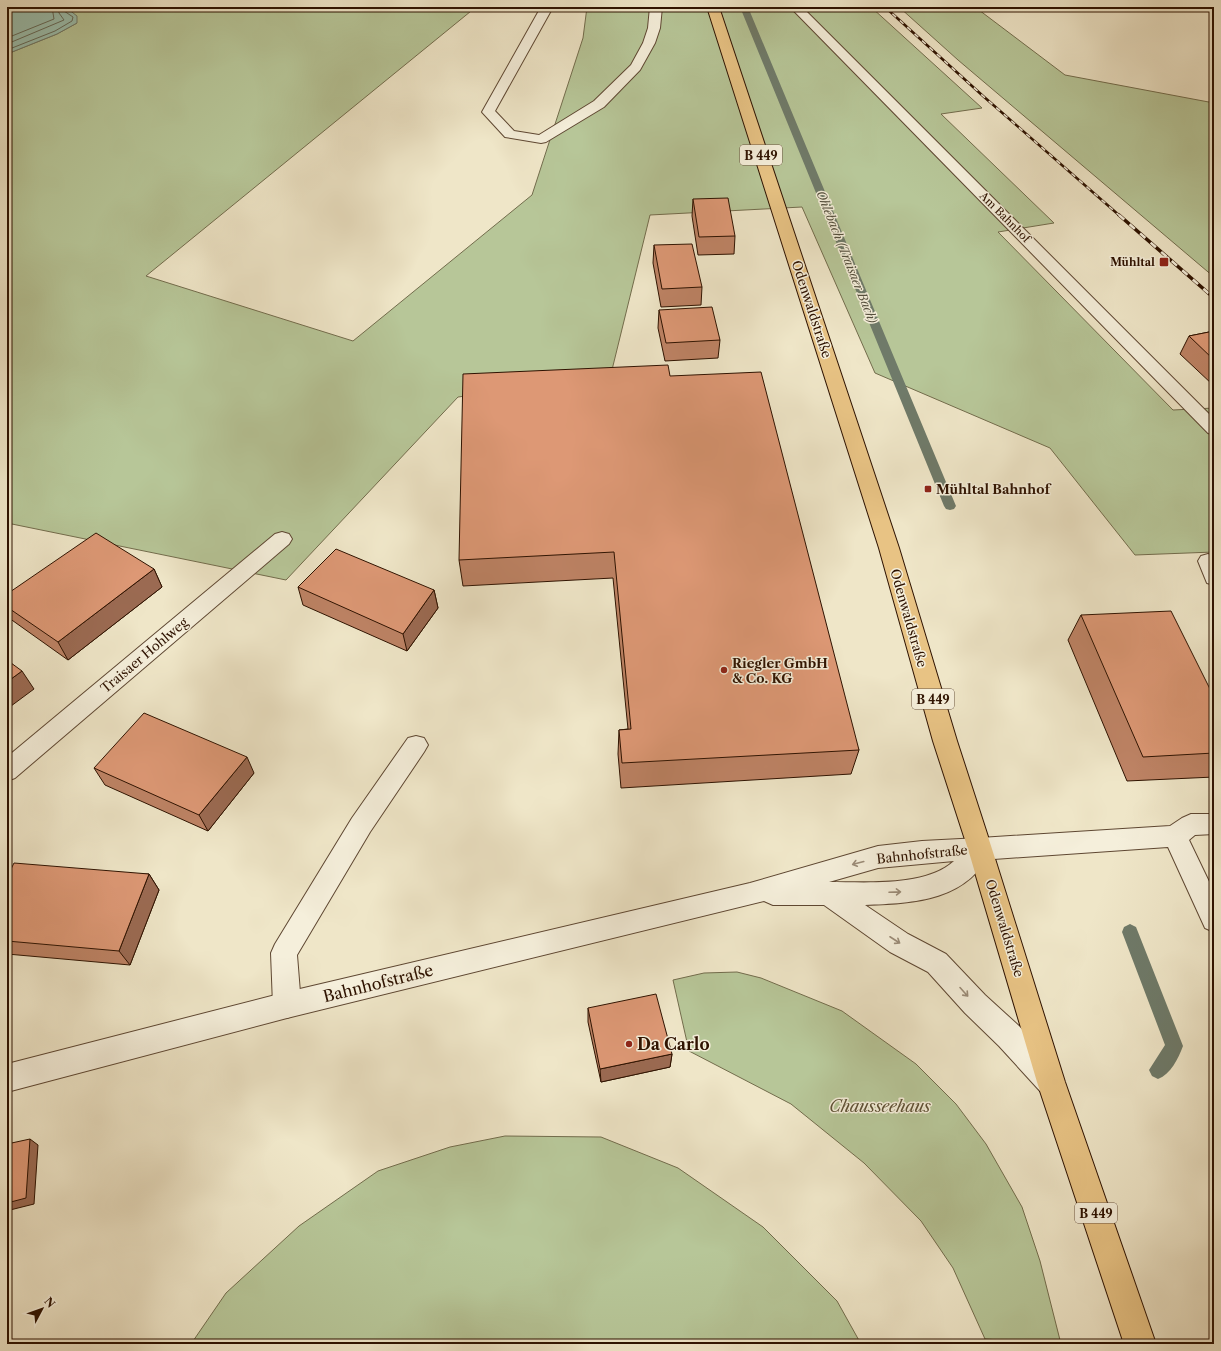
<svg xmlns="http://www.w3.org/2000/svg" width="1221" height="1351" font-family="'Libre Caslon Text',serif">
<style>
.green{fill:#b7c698;stroke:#726c4c}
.water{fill:#9bc0af;stroke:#6f7a69}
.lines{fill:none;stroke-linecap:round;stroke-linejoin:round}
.shore{stroke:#646958;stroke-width:1}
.stream{fill:#6f7a69;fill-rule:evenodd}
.service-casing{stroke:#5e4732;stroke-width:2}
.minor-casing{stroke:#5e4732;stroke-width:2}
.primary-casing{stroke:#2e1200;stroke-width:2}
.service{fill:#f5efdb;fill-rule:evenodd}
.minor{fill:#f5efdb;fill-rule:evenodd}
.primary{fill:#e8c384;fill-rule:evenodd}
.rail-far1-casing{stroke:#2e1200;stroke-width:2.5}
.rail-casing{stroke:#2e1200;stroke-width:3.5}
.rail-far1{stroke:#f5efdb;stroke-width:1.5;stroke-dasharray:5;stroke-linecap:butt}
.rail{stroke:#f5efdb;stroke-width:2.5;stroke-dasharray:7;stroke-linecap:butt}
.wall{fill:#be8365;stroke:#2e1200}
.shaded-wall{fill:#9b6a52;stroke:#2e1200}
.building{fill:#dd9875;stroke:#2e1200}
.oneway{stroke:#9b8c78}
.poi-dot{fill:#8f2418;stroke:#f5efdb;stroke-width:1.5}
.labels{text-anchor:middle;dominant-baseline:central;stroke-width:3;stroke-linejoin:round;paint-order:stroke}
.far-street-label{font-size:11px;fill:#2e1200;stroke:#f5efdb}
.far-poi-label{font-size:11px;font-weight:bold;fill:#2e1200;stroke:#f5efdb;text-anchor:end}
.shield{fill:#f5efdb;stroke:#6a5442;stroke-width:1}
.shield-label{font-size:12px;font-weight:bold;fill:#2e1200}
.far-water-label{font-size:12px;font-style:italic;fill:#544f3d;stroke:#f5efdb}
.street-label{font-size:13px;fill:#2e1200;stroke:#f5efdb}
.poi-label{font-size:13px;font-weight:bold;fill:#2e1200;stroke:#f5efdb;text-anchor:start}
.near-street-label{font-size:16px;fill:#2e1200;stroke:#f5efdb}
.near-poi-label{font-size:16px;font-weight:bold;fill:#2e1200;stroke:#f5efdb;text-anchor:start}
.near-park-label{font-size:16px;font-style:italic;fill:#5e5135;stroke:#f5efdb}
</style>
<rect width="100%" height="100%" fill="#efe6c8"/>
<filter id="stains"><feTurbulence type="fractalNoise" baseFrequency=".005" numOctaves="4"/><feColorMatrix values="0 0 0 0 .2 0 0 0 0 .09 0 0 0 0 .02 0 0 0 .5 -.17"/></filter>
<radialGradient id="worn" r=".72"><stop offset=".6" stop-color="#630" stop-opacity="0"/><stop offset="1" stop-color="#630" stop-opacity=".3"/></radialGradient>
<!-- green -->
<path class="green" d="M 36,7 L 476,7 L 146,276 L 353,341 L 532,195 L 583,38 L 587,7 L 871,7 L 982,108 L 941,114 L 1054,223 L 998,232 L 1173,410 L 1214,408 L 1214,552 L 1135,555 L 1050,448 L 875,373 L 802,207 L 650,215 L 610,378 L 458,397 L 286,580 L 7,523 L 7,54 L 57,34 L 77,23 Z
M 899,7 L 975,7 L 1065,75 L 1214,103 L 1214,277 L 958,60 Z
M 737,972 L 761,978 L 842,1011 L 916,1064 L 956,1104 L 986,1144 L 1022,1207 L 1040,1261 L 1061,1344 L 985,1339 L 953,1268 L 921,1221 L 864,1163 L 791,1104 L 689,1051 L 673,980 L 704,973 Z
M 505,1136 L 601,1137 L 678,1168 L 763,1227 L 837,1301 L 861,1344 L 191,1344 L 226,1293 L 299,1226 L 378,1171 L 450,1147 Z"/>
<!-- water -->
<path class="water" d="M 7,7 L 68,9 L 77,16 L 77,23 L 57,34 L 7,54 Z"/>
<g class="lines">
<!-- shore -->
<path class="shore" d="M 7,38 L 54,19 L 52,7
M 7,44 L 64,20 L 59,13 L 58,7
M 7,50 L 55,31 L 72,21 L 73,17 L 64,11 L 63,7"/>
<!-- stream -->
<path class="stream" d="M 740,7 L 748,7 L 956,506 L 954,509 L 950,510 L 946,509 L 944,506 Z
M 1130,924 L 1136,927 L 1138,932 L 1183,1046 C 1178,1059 1171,1074 1158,1079 L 1152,1076 L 1149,1070 L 1165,1045 L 1122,932 L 1124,927 Z"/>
<defs>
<path id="service" d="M 541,7 L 553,7 L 495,111 L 514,131 L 539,135 L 594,101 L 631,65 L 643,43 L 648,28 L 650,7 L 662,7 L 660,28 L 655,43 L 640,70 L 604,107 L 546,142 L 541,143 L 505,137 L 482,112 Z
M 1208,554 L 1214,556 L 1214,585 L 1207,583 L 1198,561 L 1201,556 Z
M 416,736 L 424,738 L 428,745 L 424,752 L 370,832 L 297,955 L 301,1005 L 297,1014 L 287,1018 L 277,1014 L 273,1005 L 271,953 L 275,944 L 352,818 L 408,738 Z
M 1191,814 L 1214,814 L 1214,834 L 1195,835 L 1189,840 L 1214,892 L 1214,932 L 1205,928 L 1168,847 L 980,860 L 971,857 L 968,849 L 971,841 L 980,838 L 1170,826 L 1182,818 Z"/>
<path id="minor" d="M 790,7 L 802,7 L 1214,419 L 1214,435 L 1208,433 Z
M 282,532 L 289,534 L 292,539 L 289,544 L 15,778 L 7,781 L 7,757 L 275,534 Z
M 980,838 L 989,841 L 992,849 C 968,901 915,903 865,905 L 908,934 L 946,954 L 985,995 L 1019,1026 L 1060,1071 L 1064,1081 L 1060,1091 L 1050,1095 L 1040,1091 L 999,1046 L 965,1013 L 928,972 L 890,952 L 824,905 L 773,905 L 764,901 L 287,1018 L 7,1092 L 7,1064 L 287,992 L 750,883 L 878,846 L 922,841 ZM 954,861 C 926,887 866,882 829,882 L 878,868 Z"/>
<path id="primary" d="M 707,7 L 719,7 L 899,548 L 957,741 L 992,849 L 1065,1082 L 1156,1344 L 1124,1344 L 1037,1082 L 968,849 L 933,741 L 879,548 Z"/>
</defs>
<!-- service casing -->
<use href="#service" class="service-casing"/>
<!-- minor casing -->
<use href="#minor" class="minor-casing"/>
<!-- primary casing -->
<use href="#primary" class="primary-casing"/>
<!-- service -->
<use href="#service" class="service"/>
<!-- minor -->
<use href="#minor" class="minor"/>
<!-- primary -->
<use href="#primary" class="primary"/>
<defs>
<path id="rail-far1" d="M 885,7 L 983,96 L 1120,216"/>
<path id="rail" d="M 1119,215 L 1214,298"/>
</defs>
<!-- rail-far1 casing -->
<use href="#rail-far1" class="rail-far1-casing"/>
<!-- rail casing -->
<use href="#rail" class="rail-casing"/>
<!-- rail-far1 -->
<use href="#rail-far1" class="rail-far1"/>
<!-- rail -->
<use href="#rail" class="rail"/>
</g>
<!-- wall -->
<path class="wall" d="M 693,199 L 735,236 L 734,254 L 698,255 L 692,216 Z
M 654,245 L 702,287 L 701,305 L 661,307 L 653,263 Z
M 659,310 L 720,340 L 718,358 L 665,361 L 658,328 Z
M 1214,331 L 1214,385 L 1213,385 L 1180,354 L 1189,336 Z
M 670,376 L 859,750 L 851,774 L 621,788 L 618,754 L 619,730 L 628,729 L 613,578 L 463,586 L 459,560 Z
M 154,569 L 162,587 L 68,660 L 9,618 L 7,615 L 7,594 Z
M 298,587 L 434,590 L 438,608 L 407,651 L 303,605 Z
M 1081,615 L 1214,697 L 1214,777 L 1127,781 L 1068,640 Z
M 94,768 L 254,773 L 208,831 L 105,785 Z
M 149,874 L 159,890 L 130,965 L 7,954 L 7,877 Z
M 588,1008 L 672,1054 L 670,1067 L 601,1082 L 588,1022 Z"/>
<!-- shaded-wall -->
<path class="shaded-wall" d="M 154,569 L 162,587 L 68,660 L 58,642 Z
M 434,590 L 438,608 L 407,651 L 403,634 Z
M 22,671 L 34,689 L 7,709 L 7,682 Z
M 247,757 L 254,773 L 208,831 L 199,815 Z
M 149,874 L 159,890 L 130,965 L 119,951 Z
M 672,1054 L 670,1067 L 601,1082 L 600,1069 Z
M 30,1139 L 38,1145 L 34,1204 L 10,1210 L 7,1208 L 7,1203 Z"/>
<!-- building -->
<path class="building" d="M 728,198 L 735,236 L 699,237 L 693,199 Z
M 692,244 L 702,287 L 662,289 L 654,245 Z
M 712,307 L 720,340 L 666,343 L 659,310 Z
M 1214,331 L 1214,360 L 1189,336 Z
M 668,365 L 670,376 L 761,372 L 859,750 L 622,763 L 619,730 L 631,729 L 614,552 L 459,560 L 463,374 Z
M 96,533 L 154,569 L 58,642 L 7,607 L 7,594 Z
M 336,549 L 434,590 L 403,634 L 298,587 Z
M 1171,611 L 1214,697 L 1214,753 L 1143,757 L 1081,615 Z
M 7,660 L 22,671 L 7,682 Z
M 144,713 L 247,757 L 199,815 L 94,768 Z
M 14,863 L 149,874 L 119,951 L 7,941 L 7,877 Z
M 656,994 L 672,1054 L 600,1069 L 588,1008 Z
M 30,1139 L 26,1198 L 7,1203 L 7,1144 Z"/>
<!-- one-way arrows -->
<defs><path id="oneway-shaft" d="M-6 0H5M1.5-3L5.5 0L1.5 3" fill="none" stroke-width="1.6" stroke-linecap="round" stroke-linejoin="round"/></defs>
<g class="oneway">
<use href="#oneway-shaft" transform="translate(858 863) rotate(165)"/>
<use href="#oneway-shaft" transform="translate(895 892) rotate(-2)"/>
<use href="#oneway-shaft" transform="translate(895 940) rotate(33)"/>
<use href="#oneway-shaft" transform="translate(964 992) rotate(48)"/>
</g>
<!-- markers -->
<g class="poi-dot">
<rect x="1159" y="257" width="10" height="10" rx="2"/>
<rect x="924" y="485" width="8" height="8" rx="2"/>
<circle cx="724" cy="670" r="4"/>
<circle cx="629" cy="1044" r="4"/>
</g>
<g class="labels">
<!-- far-street labels -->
<g class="far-street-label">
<text transform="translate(1005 217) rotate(45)">Am Bahnhof</text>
</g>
<!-- far-poi labels -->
<g class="far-poi-label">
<text x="1155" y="262">Mühltal</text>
</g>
<!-- shield labels -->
<g class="shield">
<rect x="740" y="145" width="42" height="20" rx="3"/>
<rect x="912" y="689" width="42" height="20" rx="3"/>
<rect x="1075" y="1203" width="42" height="20" rx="3"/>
</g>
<g class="shield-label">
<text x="761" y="155">B 449</text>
<text x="933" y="699">B 449</text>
<text x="1096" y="1213">B 449</text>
</g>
<!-- far-water labels -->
<g class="far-water-label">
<text transform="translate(847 257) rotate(68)">Ohlebach (Traisaer Bach)</text>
</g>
<!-- street labels -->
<g class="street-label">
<text transform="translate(812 309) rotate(72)">Odenwaldstraße</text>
<text transform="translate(909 618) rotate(74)">Odenwaldstraße</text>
<text transform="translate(144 655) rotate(-40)">Traisaer Hohlweg</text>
<text transform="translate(922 854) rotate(-6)">Bahnhofstraße</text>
<text transform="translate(1005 928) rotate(73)">Odenwaldstraße</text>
</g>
<!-- poi labels -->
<g class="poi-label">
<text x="936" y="489">Mühltal Bahnhof</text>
<text x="732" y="663">Riegler GmbH<tspan x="732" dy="15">&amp; Co. KG</tspan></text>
</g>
<!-- near-street labels -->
<g class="near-street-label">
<text transform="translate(378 983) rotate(-14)">Bahnhofstraße</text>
</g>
<!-- near-poi labels -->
<g class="near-poi-label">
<text x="637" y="1044">Da Carlo</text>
</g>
<!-- near-park labels -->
<g class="near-park-label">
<text x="880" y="1106">Chausseehaus</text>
</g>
</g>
<!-- margin -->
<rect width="1221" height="1351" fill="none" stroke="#efe6c8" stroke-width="24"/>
<rect x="8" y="8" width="1205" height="1335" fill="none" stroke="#2e1200" stroke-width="2"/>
<rect x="12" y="12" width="1197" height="1327" fill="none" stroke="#2e1200"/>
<!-- north arrow -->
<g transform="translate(42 1309) rotate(49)" stroke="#f5efdb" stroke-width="3" paint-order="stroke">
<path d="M0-3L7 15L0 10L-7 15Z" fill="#2e1200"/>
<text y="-6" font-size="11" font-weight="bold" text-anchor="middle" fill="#2e1200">N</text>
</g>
<rect width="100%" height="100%" filter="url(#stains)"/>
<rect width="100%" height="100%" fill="url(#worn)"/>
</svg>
